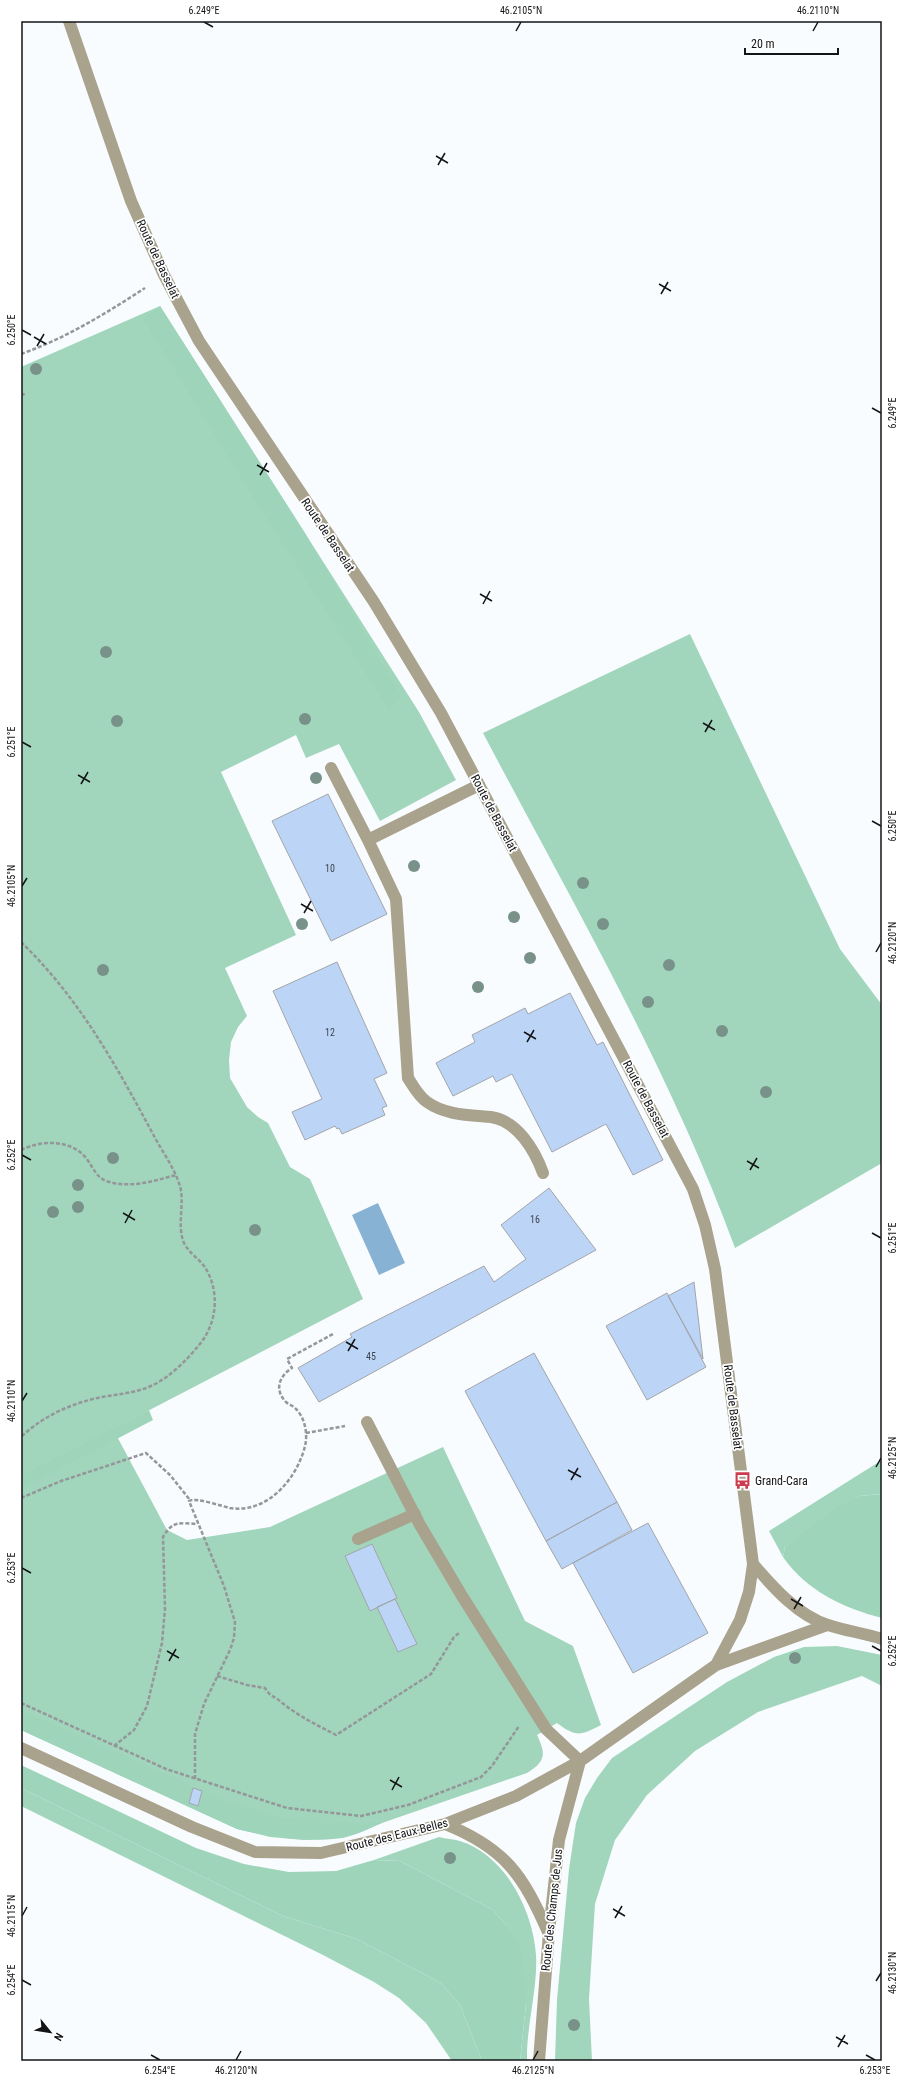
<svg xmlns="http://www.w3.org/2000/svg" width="903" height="2082" font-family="'Roboto Condensed',sans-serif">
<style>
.green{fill:#a1d6bc}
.forest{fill:#9ed5ba}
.water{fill:#87b2d4}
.building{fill:#bcd5f7;stroke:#a2a5a9}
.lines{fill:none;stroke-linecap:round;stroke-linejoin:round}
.path{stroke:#949699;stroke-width:2.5;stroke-dasharray:4 2;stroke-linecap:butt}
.lane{stroke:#a9a28d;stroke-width:12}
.street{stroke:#a9a28d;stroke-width:12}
.tree{fill:#78928a}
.ticks{fill:none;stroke:#131416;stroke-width:1.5}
.labels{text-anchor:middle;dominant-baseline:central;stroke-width:3.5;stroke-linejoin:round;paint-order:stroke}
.number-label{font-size:10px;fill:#3d444e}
.street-label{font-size:12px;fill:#131416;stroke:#fff}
.poi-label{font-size:12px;fill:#131416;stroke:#fff;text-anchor:start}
.neatline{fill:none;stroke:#131416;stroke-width:1.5}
.ticks-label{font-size:10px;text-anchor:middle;fill:#131416}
</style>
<rect width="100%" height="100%" fill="#f9fcff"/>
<!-- green -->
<path class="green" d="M 160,306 L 419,712 L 456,780 L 380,821 L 339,744 L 306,758 L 296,735 L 221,772 L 296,935 L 225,968 L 247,1016 L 238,1027 L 231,1042 L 229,1060 L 230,1078 L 247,1107 L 258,1117 L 268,1123 L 290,1167 L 310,1179 L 363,1299 L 113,1429 L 167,1530 L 187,1540 L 270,1527 L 443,1447 L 525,1621 L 573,1646 L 601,1725 C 580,1736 576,1737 557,1723 L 537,1735 C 546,1754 546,1761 527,1773 L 382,1823 L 343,1838 L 304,1840 L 270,1837 L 237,1829 L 21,1730 L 21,367 Z
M 690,634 L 840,949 L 882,1005 L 882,1163 L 735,1248 C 669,1068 572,902 483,733 Z
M 882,1460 L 882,1494 L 859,1496 L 785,1547 L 783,1557 L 769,1531 Z
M 837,1646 L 882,1655 L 882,1686 L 862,1676 L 758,1712 L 695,1751 L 647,1795 L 615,1840 L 595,1904 L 589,1999 L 592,2061 L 555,2061 L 557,2000 L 569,1869 L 576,1823 L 585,1798 L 597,1778 L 612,1758 L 727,1682 L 774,1657 L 804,1647 Z
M 21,1788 L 283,1916 L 357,1939 L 441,1983 L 460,2005 L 482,2061 L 452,2061 L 426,2023 L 399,1998 L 374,1982 L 323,1955 L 21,1806 Z
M 439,1837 C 446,1839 453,1839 460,1841 C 505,1855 533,1910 536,1955 C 538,1988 526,2027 527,2061 L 520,2061 L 526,2004 L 506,1925 L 493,1910 L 400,1861 L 374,1860 Z"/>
<!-- forest -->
<path class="forest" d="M 160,306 L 305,533 L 402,697 L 389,710 L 259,507 L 143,319 Z
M 149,1410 L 153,1420 L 21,1489 L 21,1476 Z
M 882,1494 L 882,1618 C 843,1608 807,1591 783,1557 L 785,1547 L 834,1509 L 859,1496 Z
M 21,1710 L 227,1801 L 279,1817 L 326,1821 L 382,1823 C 370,1828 355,1836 341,1838 C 306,1843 271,1837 237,1829 L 21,1730 Z
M 21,1765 L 196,1848 L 244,1864 L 289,1872 L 336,1871 L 374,1860 L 400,1861 L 493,1910 L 506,1925 L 519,1945 L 523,1966 L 526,2004 L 520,2061 L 482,2061 L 460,2005 L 441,1983 L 357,1939 L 283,1916 L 21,1788 Z"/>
<!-- water -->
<path class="water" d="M 378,1203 L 405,1263 L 379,1275 L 352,1215 Z"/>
<!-- building -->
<path class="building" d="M 328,794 L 387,914 L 331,941 L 272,821 Z
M 337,962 L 387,1073 L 374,1079 L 387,1106 L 382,1108 L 385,1115 L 342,1134 L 339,1128 L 337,1129 L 335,1126 L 305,1140 L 292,1112 L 322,1099 L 273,991 Z
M 570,993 L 597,1045 L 603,1042 L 663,1160 L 633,1175 L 606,1124 L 552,1152 L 512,1074 L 496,1082 L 493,1076 L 453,1096 L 436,1063 L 475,1042 L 472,1035 L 525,1008 L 528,1014 Z
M 549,1188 L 596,1250 L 319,1402 L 298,1368 L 352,1337 L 350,1334 L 484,1266 L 494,1282 L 526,1259 L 501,1225 Z
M 694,1282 L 703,1359 L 668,1296 Z
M 667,1293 L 706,1367 L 647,1400 L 606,1326 Z
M 534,1353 L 617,1502 L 546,1541 L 465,1391 Z
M 617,1502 L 632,1530 L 562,1569 L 546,1541 Z
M 648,1523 L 708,1633 L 633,1673 L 573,1563 Z
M 372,1544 L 397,1598 L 370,1611 L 345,1556 Z
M 395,1599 L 417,1644 L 398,1652 L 377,1607 Z
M 193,1788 L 202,1791 L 198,1806 L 189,1803 Z"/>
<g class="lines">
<!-- path -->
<path class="path" d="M 21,354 C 66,338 105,314 145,288
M 21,393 L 25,395
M 21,942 C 79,998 116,1065 154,1136 C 162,1151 173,1166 179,1183 C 186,1202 176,1224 184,1243 C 189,1253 198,1258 204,1266 C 220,1289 218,1323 199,1345 C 187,1360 169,1378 151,1386 C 135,1393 119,1394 102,1397 C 72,1403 43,1416 21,1437
M 21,1150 C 41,1140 71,1139 86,1158 C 93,1167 96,1177 106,1181 C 129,1189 154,1181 176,1175
M 306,1433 L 345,1426
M 21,1498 L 61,1481 L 146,1453 L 170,1475 L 190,1500
M 217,1676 L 247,1685 L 265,1688 C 272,1699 274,1695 281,1702 C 298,1716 317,1725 336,1735 L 431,1674 L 454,1637 L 459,1633
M 21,1703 L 166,1769 L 287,1808 L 361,1816 L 408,1805 L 481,1777 L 492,1766 L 519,1726
M 114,1746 L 134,1730 L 147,1706 L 162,1643 L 165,1609 L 163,1537 C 173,1520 180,1523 197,1524
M 195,1779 L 195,1734 L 204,1704 L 230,1650 L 234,1638 L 235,1622 L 224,1586 L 189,1501 C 196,1497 221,1506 230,1508 C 267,1514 297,1479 305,1446 C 308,1434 305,1418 296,1409 C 294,1406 289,1405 286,1402 C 274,1390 279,1376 292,1368 L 287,1359 L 333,1334"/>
<!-- lane -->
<path class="lane" d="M 331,768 L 368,840
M 479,785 L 368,840 L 396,899 L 408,1078 C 413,1086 419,1097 427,1102 C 445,1115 469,1115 491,1117 C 518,1121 535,1151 543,1173
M 367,1422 L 420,1525 L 462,1596 L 546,1729 L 580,1761
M 358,1539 L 415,1514"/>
<!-- street -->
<path class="street" d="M 69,21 L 131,201 L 164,275 L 199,341 L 374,602 L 441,713 L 693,1189 L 705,1225 L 715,1269 L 753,1564 C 773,1587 798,1616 828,1625 C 846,1631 864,1633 882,1639
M 716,1665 L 827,1625
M 21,1748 L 192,1827 L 255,1852 L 321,1853 L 445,1824 L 516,1796 L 580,1761 L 716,1665 L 740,1620 L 749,1592 L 753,1564
M 445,1824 C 505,1848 523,1875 548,1932
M 539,2061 L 549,1932 L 559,1840 L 580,1761"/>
</g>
<!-- trees -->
<g class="tree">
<circle cx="36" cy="369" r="6"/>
<circle cx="106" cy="652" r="6"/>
<circle cx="305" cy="719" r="6"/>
<circle cx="117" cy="721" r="6"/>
<circle cx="316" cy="778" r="6"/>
<circle cx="414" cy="866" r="6"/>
<circle cx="583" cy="883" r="6"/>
<circle cx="514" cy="917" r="6"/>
<circle cx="302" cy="924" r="6"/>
<circle cx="603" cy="924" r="6"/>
<circle cx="530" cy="958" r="6"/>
<circle cx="669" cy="965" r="6"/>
<circle cx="103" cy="970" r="6"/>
<circle cx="478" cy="987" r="6"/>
<circle cx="648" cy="1002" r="6"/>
<circle cx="722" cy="1031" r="6"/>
<circle cx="766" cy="1092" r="6"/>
<circle cx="113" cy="1158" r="6"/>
<circle cx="78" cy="1185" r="6"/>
<circle cx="78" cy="1207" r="6"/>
<circle cx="53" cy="1212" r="6"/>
<circle cx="255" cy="1230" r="6"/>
<circle cx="795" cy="1658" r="6"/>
<circle cx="450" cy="1858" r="6"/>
<circle cx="574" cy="2025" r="6"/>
</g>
<!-- ticks -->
<path class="ticks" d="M 204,22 L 213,27M 516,31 L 521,22M 813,31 L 818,22M 436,156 L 448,163M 438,165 L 445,153M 659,284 L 671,291M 661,294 L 668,282M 22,330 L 31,335M 34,337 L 46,344M 37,346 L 44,334M 872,408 L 881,413M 257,465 L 269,472M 260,475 L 267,463M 480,594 L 492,601M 483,604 L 490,591M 703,723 L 715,730M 705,732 L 712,720M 22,742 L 31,747M 78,775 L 90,782M 81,784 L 88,772M 872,821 L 881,826M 22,886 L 27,878M 301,904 L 313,911M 304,913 L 311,901M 876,952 L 881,943M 524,1032 L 536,1039M 527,1042 L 534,1030M 22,1155 L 31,1160M 747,1161 L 759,1168M 750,1170 L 757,1158M 123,1213 L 135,1220M 125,1223 L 132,1210M 872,1233 L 881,1238M 346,1342 L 358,1349M 348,1351 L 355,1339M 22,1401 L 27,1393M 876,1467 L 881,1458M 568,1470 L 581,1477M 571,1480 L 578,1468M 22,1568 L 31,1573M 791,1599 L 803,1606M 794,1609 L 801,1597M 872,1646 L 881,1651M 167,1651 L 179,1658M 169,1661 L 176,1649M 390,1780 L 402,1787M 392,1790 L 399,1777M 613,1909 L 625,1916M 22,1916 L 27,1907M 615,1918 L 622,1906M 22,1980 L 31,1985M 876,1981 L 881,1973M 836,2037 L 848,2044M 838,2047 L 845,2035M 151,2055 L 160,2060M 866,2055 L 875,2060M 236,2060 L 241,2051M 533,2060 L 538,2051"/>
<!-- icons -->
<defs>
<symbol id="bus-bare" viewBox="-9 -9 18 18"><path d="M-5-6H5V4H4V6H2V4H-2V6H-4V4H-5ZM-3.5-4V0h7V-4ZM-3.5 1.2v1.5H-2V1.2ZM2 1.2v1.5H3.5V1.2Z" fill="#cc3c4e" stroke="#fff" stroke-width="2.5" paint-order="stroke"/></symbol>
</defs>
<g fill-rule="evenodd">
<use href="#bus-bare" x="730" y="1468" width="25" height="25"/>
</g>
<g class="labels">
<!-- number labels -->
<g class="number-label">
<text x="330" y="868">10</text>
<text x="330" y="1032">12</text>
<text x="535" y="1219">16</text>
<text x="371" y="1356">45</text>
</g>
<!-- street labels -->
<g class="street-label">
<text transform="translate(158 259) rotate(65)">Route de Basselat</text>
<text transform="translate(328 535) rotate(56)">Route de Basselat</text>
<text transform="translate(494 813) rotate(62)">Route de Basselat</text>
<text transform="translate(646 1099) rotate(62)">Route de Basselat</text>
<text transform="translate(733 1407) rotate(83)">Route de Basselat</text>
<text transform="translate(397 1835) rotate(-14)">Route des Eaux-Belles</text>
<text transform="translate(552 1910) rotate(-84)">Route des Champs de Jus</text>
</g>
<!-- poi labels -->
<g class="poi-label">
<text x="755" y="1481">Grand-Cara</text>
</g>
</g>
<!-- border -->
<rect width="903" height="2082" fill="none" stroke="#ffffff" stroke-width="44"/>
<!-- north arrow -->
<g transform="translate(50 2032) rotate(120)" stroke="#ffffff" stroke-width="3" paint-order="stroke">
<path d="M0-3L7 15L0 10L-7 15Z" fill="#131416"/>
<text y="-6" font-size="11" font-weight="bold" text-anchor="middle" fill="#131416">N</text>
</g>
<!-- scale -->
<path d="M745 48v6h93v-6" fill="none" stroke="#131416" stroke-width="2"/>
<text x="751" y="48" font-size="12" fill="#131416" stroke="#ffffff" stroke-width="3" paint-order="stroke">20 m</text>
<rect x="22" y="22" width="859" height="2038" class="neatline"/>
<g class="ticks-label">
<text x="204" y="14">6.249°E</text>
<text x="521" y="14">46.2105°N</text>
<text x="818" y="14">46.2110°N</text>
<text transform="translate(11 330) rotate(-90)" y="4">6.250°E</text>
<text transform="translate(892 413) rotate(-90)" y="4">6.249°E</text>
<text transform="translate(11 742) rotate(-90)" y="4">6.251°E</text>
<text transform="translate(892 826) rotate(-90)" y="4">6.250°E</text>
<text transform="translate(11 886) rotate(-90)" y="4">46.2105°N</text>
<text transform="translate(892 943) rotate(-90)" y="4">46.2120°N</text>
<text transform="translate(11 1155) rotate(-90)" y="4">6.252°E</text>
<text transform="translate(892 1238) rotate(-90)" y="4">6.251°E</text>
<text transform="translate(11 1401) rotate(-90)" y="4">46.2110°N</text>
<text transform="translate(892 1458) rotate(-90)" y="4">46.2125°N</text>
<text transform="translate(11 1568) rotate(-90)" y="4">6.253°E</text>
<text transform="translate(892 1651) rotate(-90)" y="4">6.252°E</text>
<text transform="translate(11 1916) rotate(-90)" y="4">46.2115°N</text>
<text transform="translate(892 1973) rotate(-90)" y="4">46.2130°N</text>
<text transform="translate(11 1980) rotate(-90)" y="4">6.254°E</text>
<text x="160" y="2074">6.254°E</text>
<text x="236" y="2074">46.2120°N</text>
<text x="533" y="2074">46.2125°N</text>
<text x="875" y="2074">6.253°E</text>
</g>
</svg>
